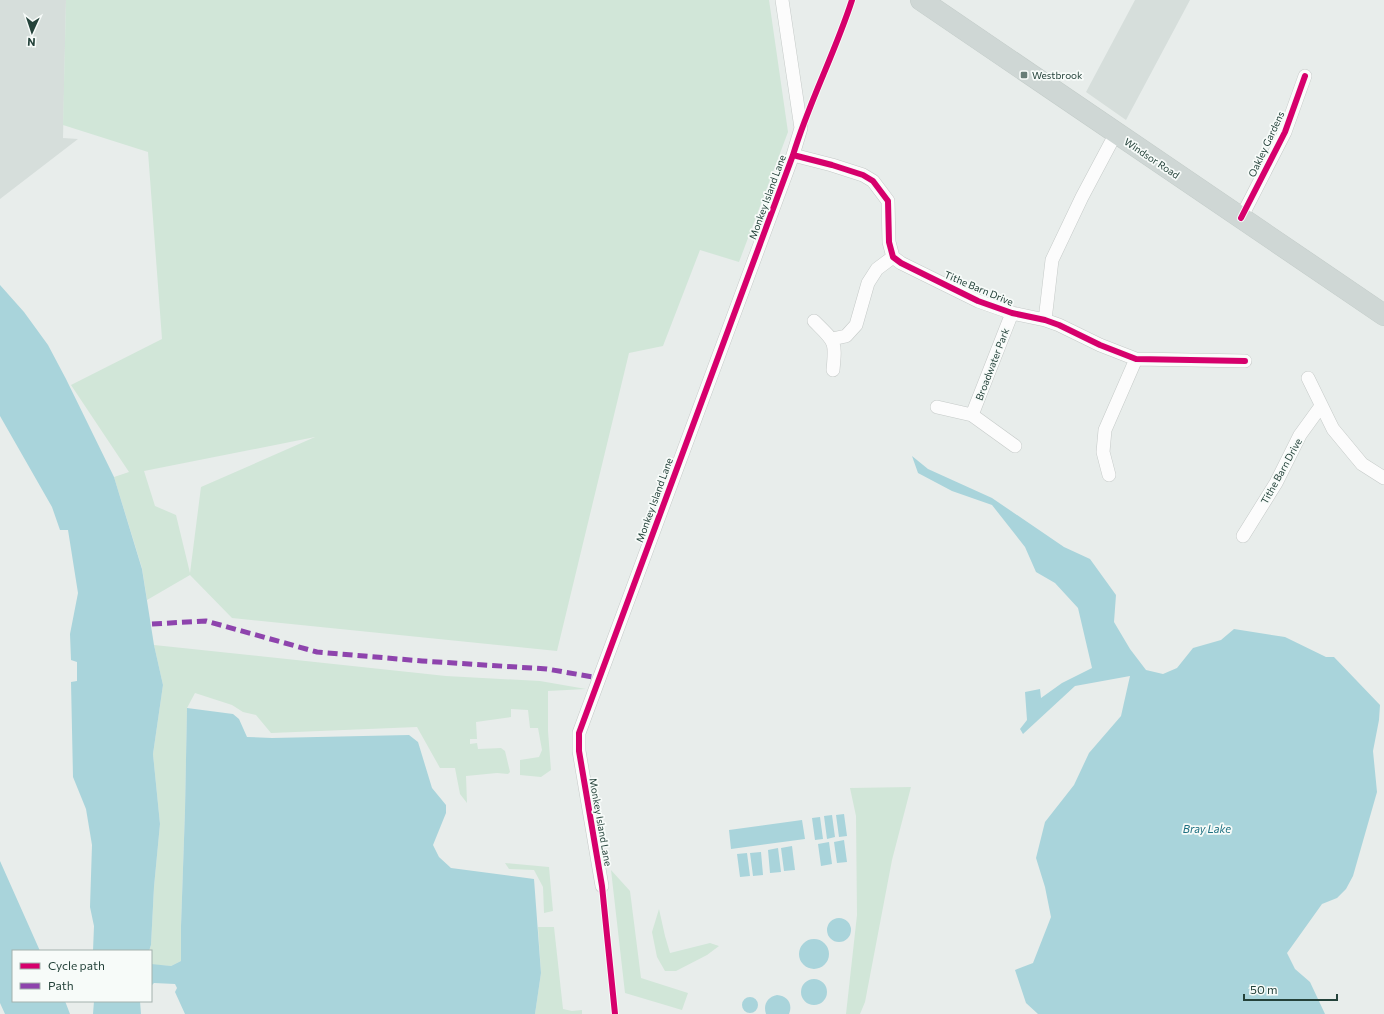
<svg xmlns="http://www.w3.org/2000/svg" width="1384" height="1014" font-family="Commissioner,sans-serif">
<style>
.built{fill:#d6dedb}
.green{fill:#d1e6d8;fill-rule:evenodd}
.water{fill:#a9d4db}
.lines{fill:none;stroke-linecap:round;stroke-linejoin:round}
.minor-casing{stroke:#c5cac8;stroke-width:14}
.primary-casing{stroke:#c3ccc9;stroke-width:22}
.minor{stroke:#fcfcfc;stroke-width:13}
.primary{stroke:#cfd7d5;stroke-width:21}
.quiet{stroke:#8e44ad;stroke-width:5;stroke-dasharray:10 5;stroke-linecap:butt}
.cycleway-casing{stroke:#f7fbf9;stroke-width:8}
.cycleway{stroke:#d6006c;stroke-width:6}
.poi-dot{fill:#697e78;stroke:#f7fbf9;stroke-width:1.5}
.labels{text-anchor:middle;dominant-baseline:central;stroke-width:3.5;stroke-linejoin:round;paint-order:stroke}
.poi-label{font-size:10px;fill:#24423a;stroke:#f7fbf9;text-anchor:start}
.street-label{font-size:10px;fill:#24423a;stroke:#f7fbf9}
.water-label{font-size:11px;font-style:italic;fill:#1c6f80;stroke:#f7fbf9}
</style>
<rect width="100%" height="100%" fill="#e8edeb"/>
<!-- built -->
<path class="built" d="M 0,0 L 66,0 L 63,138 L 78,139 L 0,199 Z
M 1135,0 L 1190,0 L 1126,120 L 1086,92 Z"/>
<!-- green -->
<path class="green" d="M 66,0 L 769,0 L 788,132 L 739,262 L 700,250 L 663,346 L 629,353 L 557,651 L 232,618 L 190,575 L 147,600 L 142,568 L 114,477 L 129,472 L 71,385 L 162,339 L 148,152 L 63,125 ZM 315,437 L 201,487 L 190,573 L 176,515 L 155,506 L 144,471 Z
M 154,645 L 446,676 L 540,681 L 586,689 L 548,691 L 548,731 L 551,770 L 541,777 L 520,775 L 520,760 L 539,757 L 542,750 L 538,728 L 530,728 L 528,710 L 511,709 L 511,717 L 476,722 L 477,739 L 470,739 L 470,744 L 477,743 L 478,749 L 501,748 L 505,751 L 510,772 L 508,774 L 497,773 L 466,776 L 467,803 L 460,794 L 455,768 L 440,768 L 417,727 L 271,733 L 256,715 L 243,712 L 232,705 L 195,693 L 187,708 L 185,810 L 181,926 L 181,961 L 171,966 L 152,965 L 151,964 L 151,951 L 149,951 L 151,945 L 154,887 L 160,824 L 153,754 L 163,685 Z
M 911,787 L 892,860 L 865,1002 L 860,1014 L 846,1014 L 857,915 L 856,816 L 850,788 Z
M 505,863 L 549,867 L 553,911 L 544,913 L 543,887 L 534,870 L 509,869 Z
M 611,870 L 630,891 L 641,978 L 688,993 L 682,1010 L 625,993 Z
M 659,909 L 665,936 L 670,953 L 710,943 L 719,946 L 707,955 L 676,971 L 665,971 L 657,957 L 652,932 Z
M 538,927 L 554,927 L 563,1009 L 572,1011 L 582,1010 L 582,1014 L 535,1014 L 541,973 Z"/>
<!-- water -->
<path class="water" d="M 0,285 L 24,312 L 48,345 L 66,379 L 114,477 L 142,569 L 154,645 L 163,685 L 153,754 L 160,824 L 154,887 L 151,945 L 149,951 L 93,951 L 94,926 L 90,907 L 92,845 L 86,809 L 73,777 L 71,682 L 77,681 L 77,662 L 71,660 L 70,634 L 78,593 L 68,530 L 60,530 L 52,507 L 0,416 Z
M 912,456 L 928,469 L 992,498 L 1064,547 L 1090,559 L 1116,595 L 1114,622 L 1130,649 L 1146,670 L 1163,674 L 1177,668 L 1193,648 L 1221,640 L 1234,629 L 1285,637 L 1326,657 L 1334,657 L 1380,705 L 1379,720 L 1373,751 L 1377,792 L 1353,876 L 1346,889 L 1337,898 L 1322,904 L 1287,953 L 1295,969 L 1310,982 L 1325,1014 L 1038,1014 L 1026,1003 L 1015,970 L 1033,963 L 1051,917 L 1045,887 L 1036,858 L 1045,822 L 1074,785 L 1089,753 L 1121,716 L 1130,676 L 1075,686 L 1023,734 L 1020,729 L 1027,720 L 1025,692 L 1040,689 L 1041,698 L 1062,683 L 1092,668 L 1078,608 L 1055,583 L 1036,572 L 1025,547 L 992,505 L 952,491 L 918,473 Z
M 187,708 L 233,714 L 239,719 L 247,737 L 272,738 L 409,735 L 418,742 L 432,788 L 446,805 L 446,813 L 433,845 L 439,857 L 451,868 L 534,879 L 541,973 L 535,1014 L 185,1014 L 175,992 L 177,988 L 175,984 L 154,983 L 151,986 L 151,964 L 171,966 L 181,961 L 181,926 L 185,810 Z
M 844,814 L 847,836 L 839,837 L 836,815 Z
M 832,815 L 835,837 L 827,839 L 824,816 Z
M 820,817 L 823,839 L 815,840 L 812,818 Z
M 802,820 L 805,839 L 731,849 L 729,830 Z
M 844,840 L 847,862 L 837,863 L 834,842 Z
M 829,842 L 832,864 L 821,866 L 818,844 Z
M 792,846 L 795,870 L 784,871 L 781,848 Z
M 778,848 L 781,872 L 770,873 L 768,850 Z
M 761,852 L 763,875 L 753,876 L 750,853 Z
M 747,853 L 750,876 L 740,877 L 737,854 Z
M 0,861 L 40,951 L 13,951 L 13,1001 L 65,1001 L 70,1014 L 5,1014 L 0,1003 Z
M827 930a12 12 0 1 1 24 0a12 12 0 1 1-24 0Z
M799 954a15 15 0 1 1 30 0a15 15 0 1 1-30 0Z
M801 992a13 13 0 1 1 26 0a13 13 0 1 1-26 0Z
M 777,995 C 788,996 793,1004 789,1014 L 766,1014 C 763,1005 767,997 777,995 Z
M742 1005a8 8 0 1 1 16 0a8 8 0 1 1-16 0Z
M 94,1001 L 140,1001 L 141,1014 L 93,1014 Z"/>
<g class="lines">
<defs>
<path id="minor" d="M 793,155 L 832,165 L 863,175 L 873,181 L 888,201 L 889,242 L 893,257 L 901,263 L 978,301 L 1012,313 L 1045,320 L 1059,325 L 1100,345 L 1136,359 L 1245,361
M 1241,218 L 1285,132 L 1305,76
M 1045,320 L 1052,260 L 1082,197 L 1116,133
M 814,321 C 835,342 836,340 833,370
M 832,339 L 846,336 L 856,325 L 868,283 L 877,269 L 893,257
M 1308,378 L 1333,429 L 1362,464 L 1384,478
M 937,407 L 972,415 L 1015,446
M 972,415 L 1012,313
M 1109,475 L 1103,452 L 1105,430 L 1136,359
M 1243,536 L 1276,483 L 1300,435 L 1321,406
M 602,886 L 579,751 L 579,733 L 793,155 L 801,128 L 782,0"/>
<path id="primary" d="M 921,0 L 1384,315"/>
</defs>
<!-- minor casing -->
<use href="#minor" class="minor-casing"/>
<!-- primary casing -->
<use href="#primary" class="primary-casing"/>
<!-- minor -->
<use href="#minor" class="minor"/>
<!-- primary -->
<use href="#primary" class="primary"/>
<!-- quiet -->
<path class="quiet" d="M 152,624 L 206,621 L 317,652 L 422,661 L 547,669 L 599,678"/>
<defs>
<path id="cycleway" d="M 793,155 L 832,165 L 863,175 L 873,181 L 888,201 L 889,242 L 893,257 L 901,263 L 978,301 L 1012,313 L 1045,320 L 1059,325 L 1100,345 L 1136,359 L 1245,361
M 1241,218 L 1285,132 L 1305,76
M 615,1014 L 602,886 L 579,751 L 579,733 L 793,155 C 809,102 835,53 852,0"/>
</defs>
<!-- cycleway casing -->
<use href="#cycleway" class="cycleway-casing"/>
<!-- cycleway -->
<use href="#cycleway" class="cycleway"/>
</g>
<!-- markers -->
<rect class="poi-dot" x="1020" y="71" width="8" height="8" rx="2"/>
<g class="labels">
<!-- poi labels -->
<g class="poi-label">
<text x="1032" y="75">Westbrook</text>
</g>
<!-- street labels -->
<g class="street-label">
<text transform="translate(1266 144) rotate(-65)">Oakley Gardens</text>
<text transform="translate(1152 158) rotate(34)">Windsor Road</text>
<text transform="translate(767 197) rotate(-70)">Monkey Island Lane</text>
<text transform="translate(979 288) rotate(23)">Tithe Barn Drive</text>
<text transform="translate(992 364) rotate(-69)">Broadwater Park</text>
<text transform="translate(1281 471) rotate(-61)">Tithe Barn Drive</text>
<text transform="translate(654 500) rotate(-70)">Monkey Island Lane</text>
<text transform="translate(601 822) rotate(80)">Monkey Island Lane</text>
</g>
<!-- water labels -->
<g class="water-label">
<text x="1207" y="828">Bray Lake</text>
</g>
</g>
<!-- legend -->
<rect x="12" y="950" width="140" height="52" fill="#f7fbf9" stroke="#a3b1ad"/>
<rect x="20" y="963" width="20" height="6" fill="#d6006c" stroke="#a3b1ad"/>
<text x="48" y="970" font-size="12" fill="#24423a">Cycle path</text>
<rect x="20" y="983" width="20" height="6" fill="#8e44ad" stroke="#a3b1ad"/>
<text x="48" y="990" font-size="12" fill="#24423a">Path</text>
<!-- north arrow -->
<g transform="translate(32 32) rotate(183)" stroke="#f7fbf9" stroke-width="3" paint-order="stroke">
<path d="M0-3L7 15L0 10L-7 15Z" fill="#24423a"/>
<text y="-6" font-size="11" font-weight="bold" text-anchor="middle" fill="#24423a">N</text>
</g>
<!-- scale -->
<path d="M1244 994v6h93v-6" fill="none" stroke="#24423a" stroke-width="2"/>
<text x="1250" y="994" font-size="12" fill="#24423a" stroke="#f7fbf9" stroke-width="3" paint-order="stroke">50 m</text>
</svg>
